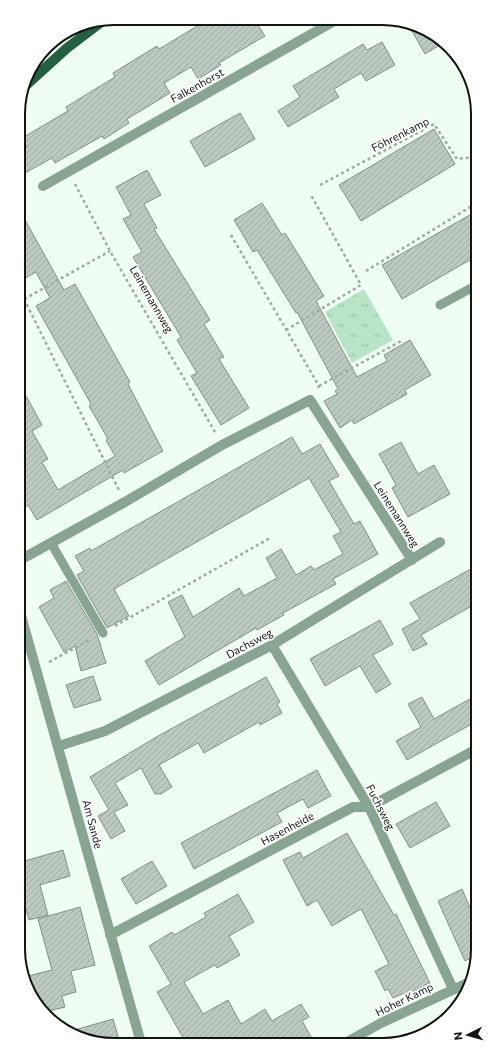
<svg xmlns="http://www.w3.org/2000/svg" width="496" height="1063" font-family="Commissioner,sans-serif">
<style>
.park{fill:url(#park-tufts)}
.building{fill:url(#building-hatch);stroke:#849188}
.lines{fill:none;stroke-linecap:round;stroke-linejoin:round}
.path{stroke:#a0aba3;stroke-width:2.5;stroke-dasharray:3 3;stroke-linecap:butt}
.lane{stroke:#87a591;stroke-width:9}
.street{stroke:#87a591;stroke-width:10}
.primary{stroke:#23603d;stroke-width:10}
.labels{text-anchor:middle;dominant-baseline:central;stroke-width:3.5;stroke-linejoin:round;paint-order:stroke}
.street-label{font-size:11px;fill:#111612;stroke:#fff}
.rim{fill:none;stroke:#111612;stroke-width:2}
</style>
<defs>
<pattern id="park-tufts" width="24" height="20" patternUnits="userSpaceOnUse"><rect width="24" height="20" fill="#b8e5c7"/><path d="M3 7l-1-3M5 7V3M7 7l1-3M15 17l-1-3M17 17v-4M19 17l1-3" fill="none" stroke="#9dc4aa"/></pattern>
<pattern id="building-hatch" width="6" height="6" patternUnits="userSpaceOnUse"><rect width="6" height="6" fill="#bcc9c0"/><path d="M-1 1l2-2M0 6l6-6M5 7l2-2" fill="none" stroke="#a1aca4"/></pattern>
</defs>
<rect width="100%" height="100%" fill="#effdf3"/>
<!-- park -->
<path class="park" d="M 364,289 L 393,340 L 352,363 L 325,312 Z"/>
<!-- building -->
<path class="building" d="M 209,19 L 254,19 L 265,36 L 219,63 L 221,65 L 198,79 L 191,67 L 164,83 L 170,93 L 127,119 L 129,123 L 104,139 L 102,136 L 55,163 L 52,158 L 18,177 L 18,152 L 27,147 L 22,138 L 68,111 L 66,107 L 115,77 L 113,73 L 157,46 L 159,49 Z
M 408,24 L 434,36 L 445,42 L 425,54 Z
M 382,42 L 395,65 L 366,81 L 361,73 L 334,89 L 339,97 L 288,127 L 278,111 L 300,97 L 293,86 L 363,44 L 367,50 Z
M 240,113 L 255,139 L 205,167 L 190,141 Z
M 434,129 L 455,164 L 361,221 L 339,185 Z
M 147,170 L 161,195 L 144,204 L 157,228 L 154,229 L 210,320 L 204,324 L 224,357 L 219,359 L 249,408 L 221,425 L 191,376 L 197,373 L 177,340 L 181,337 L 133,257 L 142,252 L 123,219 L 131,215 L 116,187 Z
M 262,203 L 282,235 L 285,233 L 324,296 L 316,301 L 357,377 L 387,361 L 384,355 L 410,340 L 431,375 L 405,390 L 407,394 L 354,424 L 352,420 L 340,428 L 324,401 L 337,394 L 335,391 L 338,389 L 297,312 L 296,313 L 257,250 L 253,252 L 234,220 Z
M 19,209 L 64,290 L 75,284 L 130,382 L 128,384 L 163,451 L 124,473 L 123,470 L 37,520 L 28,505 L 20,510 L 19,383 L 42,425 L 32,431 L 48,459 L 42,462 L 58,490 L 115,456 L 106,440 L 108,439 L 89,406 L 91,404 L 36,306 L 50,298 L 36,272 L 19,282 Z
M 475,212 L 475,257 L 402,299 L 382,265 Z
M 292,437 L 302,454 L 320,444 L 339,476 L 329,481 L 354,524 L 360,521 L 378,554 L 333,579 L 336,584 L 283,613 L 284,615 L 257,630 L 256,628 L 159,685 L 145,661 L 185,637 L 168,602 L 182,595 L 193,617 L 239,588 L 244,596 L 277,578 L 266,558 L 281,549 L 296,575 L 311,566 L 314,570 L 343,554 L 333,536 L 341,532 L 309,478 L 114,589 L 129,616 L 107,628 L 77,575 L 84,571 L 75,556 L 90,548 L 91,551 Z
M 401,442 L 418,474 L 434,465 L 450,494 L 408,517 L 392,488 L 396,485 L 379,454 Z
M 476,566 L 477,603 L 421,635 L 427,644 L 413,651 L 402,629 L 420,619 L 410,603 Z
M 66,581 L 97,634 L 106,663 L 81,671 L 75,646 L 64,652 L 39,607 L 54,598 L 50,590 Z
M 380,620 L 393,644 L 373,655 L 391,684 L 376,693 L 360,666 L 325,686 L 310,659 Z
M 93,676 L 101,700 L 74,708 L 66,685 Z
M 266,677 L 280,702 L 277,704 L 282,713 L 260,725 L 259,722 L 204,753 L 198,743 L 159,765 L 172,787 L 161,794 L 155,794 L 141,768 L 115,783 L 128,805 L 114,812 L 125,831 L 111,839 L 98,816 L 109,810 L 90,777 L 158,736 Z
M 477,695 L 477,721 L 407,760 L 396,741 L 421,727 L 408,704 L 422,697 L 434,719 Z
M 317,770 L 331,796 L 308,808 L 303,799 L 277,813 L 282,822 L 194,869 L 181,843 Z
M 436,802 L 450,826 L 410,848 L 396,824 Z
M 347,833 L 394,915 L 396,914 L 430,983 L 406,996 L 404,993 L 393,998 L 388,989 L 385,991 L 375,971 L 389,964 L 361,909 L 332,926 L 317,900 L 307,906 L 283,860 L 300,852 L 303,858 Z
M 63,850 L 70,876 L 40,885 L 48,915 L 29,920 L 21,892 L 21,862 Z
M 152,861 L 167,886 L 136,904 L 121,879 Z
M 462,889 L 478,926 L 478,954 L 465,961 L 438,901 Z
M 238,894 L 254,922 L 229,936 L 240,955 L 217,968 L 215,965 L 184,982 L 203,1014 L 228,1000 L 241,1024 L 265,1009 L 272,1021 L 301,1004 L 309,1017 L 302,1021 L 314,1042 L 186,1043 L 157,992 L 171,984 L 149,946 L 172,932 L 174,935 L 206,917 L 204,913 Z
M 80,907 L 95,965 L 71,971 L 76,992 L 62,996 L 65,1007 L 45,1012 L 32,992 L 28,976 L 52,970 L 38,919 Z
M 113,1019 L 120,1043 L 96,1043 L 71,1031 Z"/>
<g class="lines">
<!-- path -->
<path class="path" d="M 75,184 L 110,251 L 215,432
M 320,185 L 434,124 L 457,159 L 475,157
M 231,235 L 319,386 L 317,389
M 366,271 L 475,204
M 24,299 L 119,490
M 19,302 L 110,251
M 286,330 L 361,285 L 311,195
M 319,386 L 403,340
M 115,626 L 270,538
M 49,662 L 90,640"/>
<!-- lane -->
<path class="lane" d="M 440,305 L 475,286
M 51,543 L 103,633"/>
<!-- street -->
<path class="street" d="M 43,186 L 338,19
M 20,560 L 125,502 L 222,445 L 310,400 L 412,560
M 20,612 L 141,1043
M 272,645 L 369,807 L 453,989
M 59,746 L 105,731 L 272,645 L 440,542
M 110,935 L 353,807 L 369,807 L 477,749
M 347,1042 L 381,1023 L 472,981"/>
<!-- primary -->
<path class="primary" d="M 24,87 L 67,48 L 104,20"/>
</g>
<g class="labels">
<!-- street labels -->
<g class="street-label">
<text transform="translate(197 85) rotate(-29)">Falkenhorst</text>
<text transform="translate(400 134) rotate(-27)">Föhrenkamp</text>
<text transform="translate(152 299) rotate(60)">Leinemannweg</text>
<text transform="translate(397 514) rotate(58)">Leinemannweg</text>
<text transform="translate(249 643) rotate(-28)">Dachsweg</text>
<text transform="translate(381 807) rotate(63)">Fuchsweg</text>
<text transform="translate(93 824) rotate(75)">Am Sande</text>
<text transform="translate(287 828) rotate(-28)">Hasenheide</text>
<text transform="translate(404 999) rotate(-26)">Hoher Kamp</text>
</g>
</g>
<!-- crop -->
<path d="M0 0H496V1063H0ZM114 25H382A89 89 0 0 1 471 114V949A89 89 0 0 1 382 1038H114A89 89 0 0 1 25 949V114A89 89 0 0 1 114 25Z" fill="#fff" fill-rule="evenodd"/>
<path class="rim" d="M114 25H382A89 89 0 0 1 471 114V949A89 89 0 0 1 382 1038H114A89 89 0 0 1 25 949V114A89 89 0 0 1 114 25Z"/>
<!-- north arrow -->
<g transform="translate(468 1035) rotate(264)" stroke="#ffffff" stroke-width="3" paint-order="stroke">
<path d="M0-3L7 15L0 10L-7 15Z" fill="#111612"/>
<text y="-6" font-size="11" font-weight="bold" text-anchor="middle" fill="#111612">N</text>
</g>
</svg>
